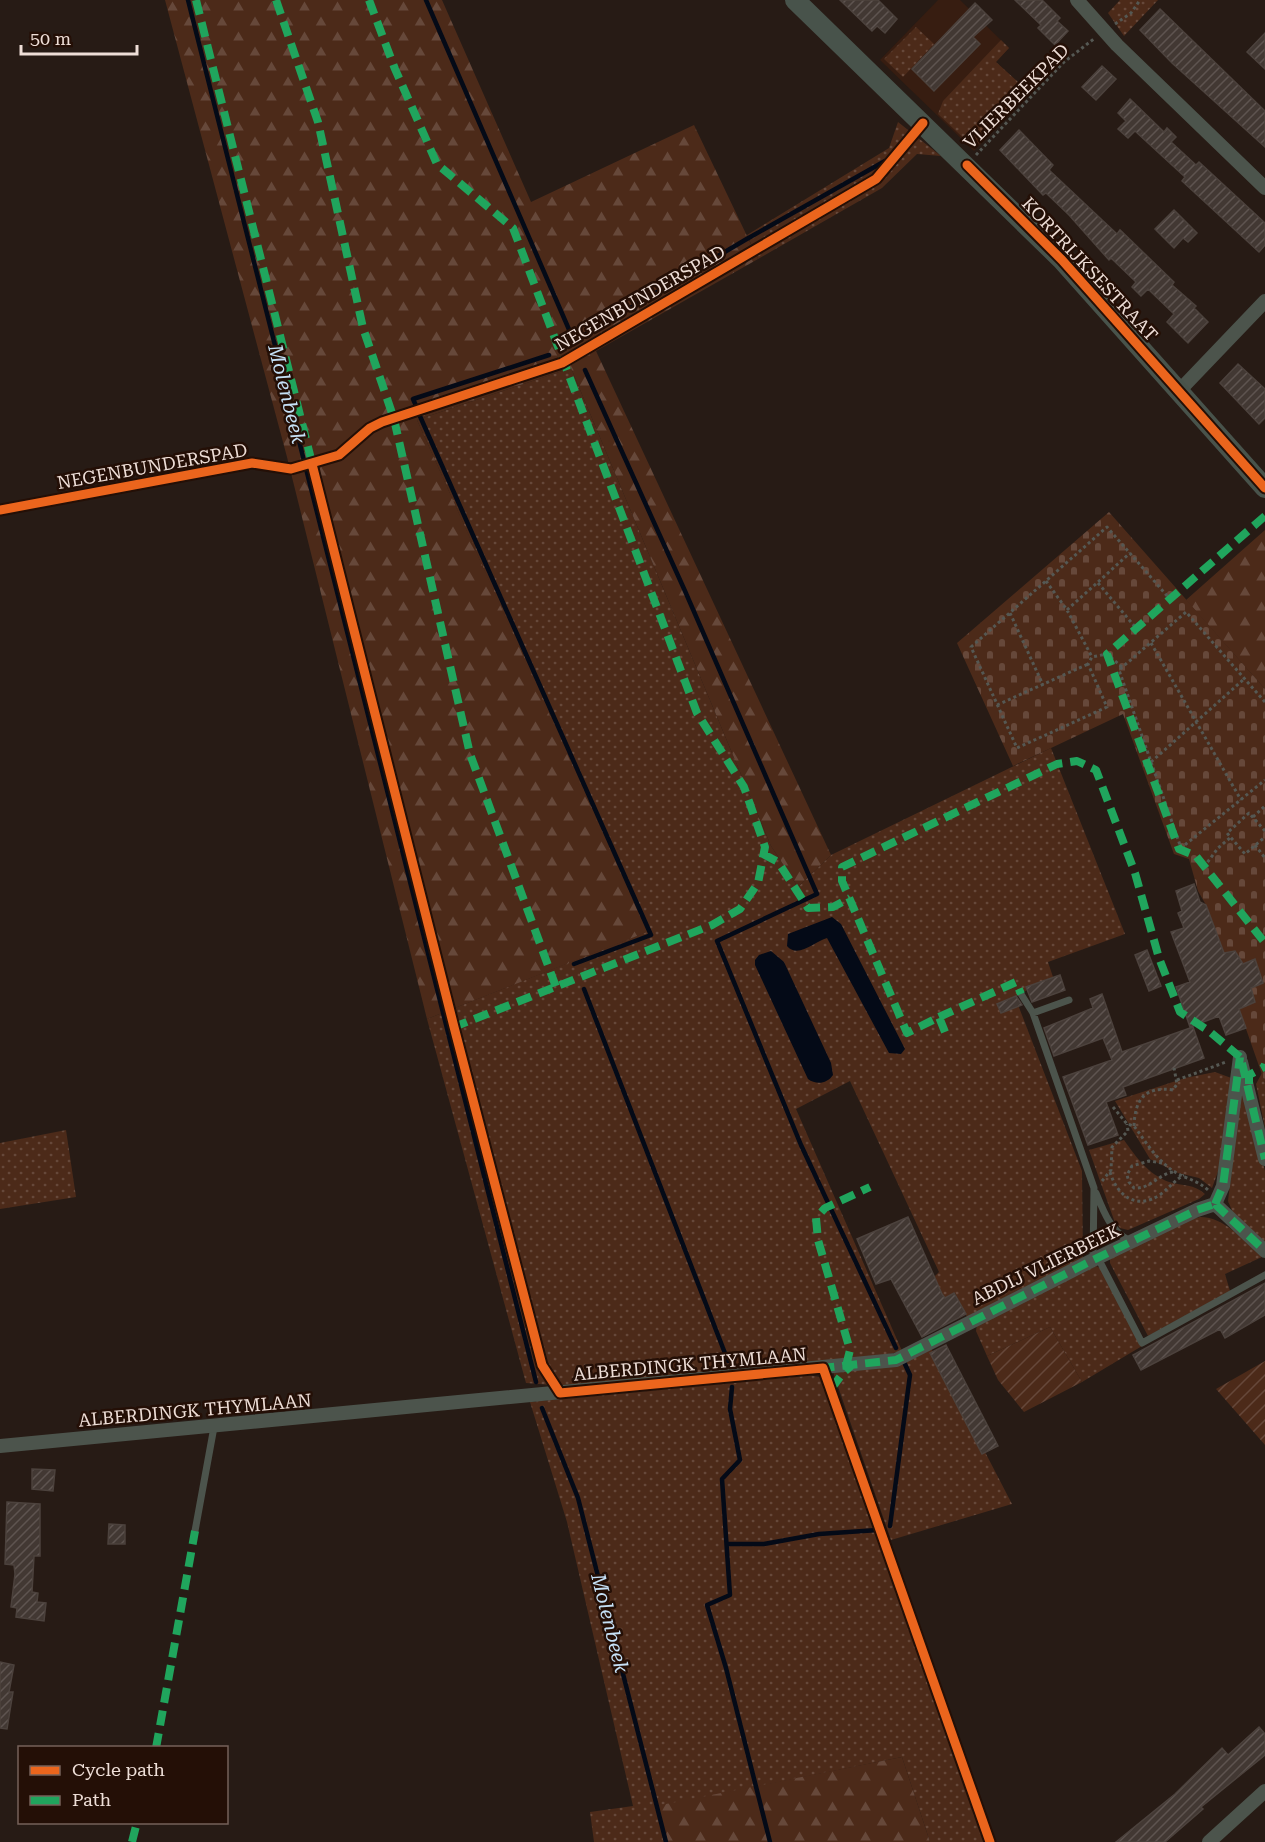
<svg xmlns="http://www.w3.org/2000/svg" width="1265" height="1842" font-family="'Roboto Serif',serif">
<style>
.built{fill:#371d11}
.grass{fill:url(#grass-dots)}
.forest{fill:url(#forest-firs)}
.cemetery{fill:url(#cemetery-stones)}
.garden{fill:url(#garden-furrows)}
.water{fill:#040a17}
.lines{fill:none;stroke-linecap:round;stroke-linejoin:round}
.stream{stroke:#040a17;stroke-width:4.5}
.building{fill:url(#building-hatch);stroke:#4c423d;stroke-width:1.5}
.path{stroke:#555853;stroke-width:3;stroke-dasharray:3 3;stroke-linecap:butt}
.lane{stroke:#4c544c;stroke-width:7}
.street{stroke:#4c544c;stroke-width:14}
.secondary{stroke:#48534b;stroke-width:20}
.quiet{stroke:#20a55d;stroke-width:8;stroke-dasharray:15 8;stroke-linecap:butt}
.cycleway-casing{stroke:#240f06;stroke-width:13}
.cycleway{stroke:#eb651d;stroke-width:9}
.labels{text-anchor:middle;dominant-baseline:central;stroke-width:5;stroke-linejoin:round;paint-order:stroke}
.street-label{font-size:18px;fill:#eeded7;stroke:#240f06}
.water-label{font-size:20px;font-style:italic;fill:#c5e0f6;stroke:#240f06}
</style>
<defs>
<pattern id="grass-dots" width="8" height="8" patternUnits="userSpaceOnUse" patternTransform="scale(1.5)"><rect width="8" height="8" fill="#4c2a19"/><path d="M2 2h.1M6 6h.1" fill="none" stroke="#66483a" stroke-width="1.8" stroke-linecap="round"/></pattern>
<pattern id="forest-firs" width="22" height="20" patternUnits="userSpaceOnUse" patternTransform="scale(1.5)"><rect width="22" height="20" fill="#4c2a19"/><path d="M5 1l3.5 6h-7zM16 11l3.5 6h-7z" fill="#66483a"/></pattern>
<pattern id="cemetery-stones" width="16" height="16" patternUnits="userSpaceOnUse" patternTransform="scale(1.5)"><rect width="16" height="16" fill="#4c2a19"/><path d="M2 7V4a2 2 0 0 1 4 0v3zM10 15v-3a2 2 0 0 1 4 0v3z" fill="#66483a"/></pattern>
<pattern id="garden-furrows" width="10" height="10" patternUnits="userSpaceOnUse" patternTransform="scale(1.5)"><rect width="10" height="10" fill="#4c2a19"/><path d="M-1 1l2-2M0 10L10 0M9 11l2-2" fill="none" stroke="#66483a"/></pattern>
<pattern id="building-hatch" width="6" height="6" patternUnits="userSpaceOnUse" patternTransform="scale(1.5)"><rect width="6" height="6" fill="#423833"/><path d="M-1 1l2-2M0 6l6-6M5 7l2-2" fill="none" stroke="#5e5450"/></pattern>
</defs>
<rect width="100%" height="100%" fill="#271b15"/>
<!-- built -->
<path class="built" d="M 938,0 L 960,0 L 1009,48 L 996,62 L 1030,93 L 974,151 L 880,60 Z"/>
<!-- grass -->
<path class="grass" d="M 1120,0 L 1158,0 L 1124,36 L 1108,13 Z
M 916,27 L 934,44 L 903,77 L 884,59 Z
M 1001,40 L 1009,48 L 996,62 L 1029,92 L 974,148 L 938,114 L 943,101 Z
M 898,122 L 941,156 L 917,154 L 882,188 L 758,259 L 747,235 L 889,148 Z
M 571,368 L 771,846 L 798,887 L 831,855 L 1051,748 L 1125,934 L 1048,962 L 1053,977 L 1026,987 L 1027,990 L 1015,997 L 1082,1171 L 1083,1258 L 967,1317 L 955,1293 L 941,1300 L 931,1280 L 939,1272 L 850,1081 L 796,1109 L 902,1351 L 872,1358 L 565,1386 L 526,1383 L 427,1019 L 646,932 L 417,420 Z
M 1215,1072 L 1234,1079 L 1223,1158 L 1212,1188 L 1199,1178 L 1178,1173 L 1150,1159 L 1115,1101 L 1185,1078 Z
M 1262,1073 L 1265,1083 L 1265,1128 L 1256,1084 Z
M 1242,1083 L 1265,1171 L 1265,1242 L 1233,1213 L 1228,1201 Z
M 66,1130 L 76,1197 L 0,1209 L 0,1143 Z
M 1124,1140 C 1136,1157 1148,1174 1169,1182 C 1183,1186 1194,1184 1205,1194 L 1199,1199 L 1128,1230 L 1120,1228 L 1114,1220 L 1089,1150 Z
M 1200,1217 C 1225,1217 1244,1241 1262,1257 L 1225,1274 L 1230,1291 L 1148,1336 L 1110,1263 L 1110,1258 L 1188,1220 Z
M 1096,1266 L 1105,1270 L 1142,1346 L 1082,1382 L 1050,1327 L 987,1356 L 976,1331 L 977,1324 Z
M 931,1348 L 1012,1504 L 891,1540 L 833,1372 Z
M 808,1375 L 820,1377 L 828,1383 L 988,1842 L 930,1842 L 902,1757 L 656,1807 L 666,1842 L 594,1842 L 590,1812 L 633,1806 L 567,1522 L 530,1402 Z"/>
<!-- forest -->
<path class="forest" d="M 165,0 L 442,0 L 531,202 L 694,125 L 758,259 L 596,351 L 831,855 L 798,887 L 771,846 L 571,368 L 417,420 L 647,932 L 427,1019 L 287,457 Z
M 1265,530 L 1265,689 L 1186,600 Z
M 902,1757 L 930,1842 L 666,1842 L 656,1806 Z"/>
<!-- cemetery -->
<path class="cemetery" d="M 1109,512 L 1265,689 L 1265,1083 L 1239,1009 L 1244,1007 L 1251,988 L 1263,983 L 1255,960 L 1243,964 L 1235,951 L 1224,953 L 1206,905 L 1198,891 L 1189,859 L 1174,854 L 1123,714 L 1013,766 L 957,643 Z"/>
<!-- garden -->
<path class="garden" d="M 1050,1327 L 1082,1382 L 1024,1412 L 998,1380 L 987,1356 Z
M 1265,1361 L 1265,1445 L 1216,1389 Z"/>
<!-- water -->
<path class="water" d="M 832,917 L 841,924 L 905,1049 L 901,1054 L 889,1053 L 827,938 C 815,941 798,959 787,946 L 788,934 Z
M 771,951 L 784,962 L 831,1063 L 833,1075 C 827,1084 816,1085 808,1079 L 755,965 L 755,960 L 759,955 Z"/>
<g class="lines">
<!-- stream -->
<path class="stream" d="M 188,0 L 536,1382
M 426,0 L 574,341
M 566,346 L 745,240 L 885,161
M 585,370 L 685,591 L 817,894 L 717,941 L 801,1145 L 896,1348
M 417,408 L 413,399 L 549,355
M 419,414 L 651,935 L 574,964
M 584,989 L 728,1361
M 732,1387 L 730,1409 L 740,1460 L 722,1479 L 730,1595 L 707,1605 L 726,1668 L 770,1842
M 542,1408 L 578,1498 L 666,1842
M 890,1526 L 910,1375 L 904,1362
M 728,1544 L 764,1544 L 819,1534 L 878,1530"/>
</g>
<!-- building -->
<path class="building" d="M 840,0 L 878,0 L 897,19 L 885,33 L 877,26 L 872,31 Z
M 1015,0 L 1042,0 L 1060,18 L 1057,21 L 1068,31 L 1055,45 L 1038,28 L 1041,25 Z
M 975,3 L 992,20 L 973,37 L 980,44 L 934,91 L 912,69 Z
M 1160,9 L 1265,111 L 1265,147 L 1172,63 L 1140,30 Z
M 1265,33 L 1265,69 L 1247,52 Z
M 1102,66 L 1116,79 L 1096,100 L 1082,87 Z
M 1130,99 L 1164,132 L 1167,128 L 1176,137 L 1171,142 L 1196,165 L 1199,162 L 1265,223 L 1265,245 L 1259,252 L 1182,181 L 1185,177 L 1135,131 L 1128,138 L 1118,129 L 1126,121 L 1118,113 Z
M 1019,130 L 1053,165 L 1049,170 L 1117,234 L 1120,230 L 1174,282 L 1172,285 L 1196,306 L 1194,308 L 1208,322 L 1188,343 L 1167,322 L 1174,314 L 1148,289 L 1141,296 L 1132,287 L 1136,282 L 1111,258 L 1109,260 L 1069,215 L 1046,193 L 1043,195 L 1000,150 Z
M 1174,210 L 1197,233 L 1188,242 L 1183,238 L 1174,248 L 1155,229 Z
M 1238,364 L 1265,389 L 1265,418 L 1259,424 L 1220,383 Z
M 1194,884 L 1200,902 L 1206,905 L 1224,953 L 1235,951 L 1243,964 L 1255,959 L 1263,983 L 1251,988 L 1255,1002 L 1239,1009 L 1246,1028 L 1226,1035 L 1219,1016 L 1190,1027 L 1176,987 L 1190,982 L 1171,932 L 1184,928 L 1178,913 L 1182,911 L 1176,891 Z
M 1147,950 L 1161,986 L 1149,991 L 1135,955 Z
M 1060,975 L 1065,990 L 1032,1002 L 1026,987 Z
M 1102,994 L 1122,1052 L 1193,1027 L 1204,1058 L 1123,1087 L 1126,1095 L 1106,1102 L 1118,1135 L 1088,1145 L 1063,1077 L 1112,1060 L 1103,1038 L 1054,1056 L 1044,1028 L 1093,1008 L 1090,999 Z
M 1016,996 L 1022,1005 L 1001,1013 L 997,1004 Z
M 908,1217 L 942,1294 L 945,1298 L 954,1293 L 966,1314 L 922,1337 L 891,1279 L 876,1284 L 857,1239 Z
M 1265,1283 L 1265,1315 L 1225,1338 L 1220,1329 L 1141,1370 L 1133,1355 Z
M 946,1345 L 998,1446 L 982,1454 L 930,1353 Z
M 32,1469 L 55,1470 L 53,1491 L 32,1489 Z
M 7,1502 L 40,1504 L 40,1556 L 34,1556 L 32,1592 L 38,1593 L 37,1602 L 46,1603 L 44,1621 L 16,1617 L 17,1608 L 11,1607 L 15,1574 L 14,1565 L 5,1564 Z
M 109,1524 L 125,1525 L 125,1544 L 108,1544 Z
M 0,1662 L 14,1665 L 9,1692 L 13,1692 L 7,1729 L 0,1728 Z
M 1259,1727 L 1265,1734 L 1265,1755 L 1201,1807 L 1203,1809 L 1165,1842 L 1116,1842 L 1175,1794 L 1222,1748 L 1228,1755 Z"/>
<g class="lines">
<!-- path -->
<path class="path" d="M 1115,24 L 1131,13 L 1140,0
M 976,155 L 1064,62 L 1095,38
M 1046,581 L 1067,610 L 1092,657
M 1098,583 L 1136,628
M 1067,610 L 1130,553
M 1010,613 L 1043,685
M 1151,643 L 1241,800
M 1122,667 L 1107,654 L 1092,657 L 1088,664 L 1107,707 L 1017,748 L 971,647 L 1107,527 L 1169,598
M 1265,702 L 1186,612 L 1119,670 L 1181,848 L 1265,780
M 997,705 L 1088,664
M 1151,762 L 1244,679
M 1253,817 L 1265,806
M 1265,831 L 1249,813 L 1227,833 L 1245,854 L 1265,837
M 1255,845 L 1265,858
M 1204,867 L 1218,848 L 1231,837
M 1264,1067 L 1265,1068
M 1177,1080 L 1226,1062
M 1113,1107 L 1127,1124 L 1134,1126 C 1146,1142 1157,1161 1175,1172 C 1186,1179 1197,1180 1208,1190
M 1134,1126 C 1135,1099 1145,1086 1173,1090 L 1177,1084 L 1174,1068
M 1162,1163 L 1149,1161 L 1132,1166 L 1127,1175 L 1129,1182 L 1134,1188 C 1151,1189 1157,1175 1173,1172
M 1110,1172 C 1117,1196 1137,1211 1161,1194 C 1169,1188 1174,1181 1184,1175
M 1102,1181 L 1111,1170 L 1112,1147 L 1128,1131 L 1127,1124"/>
<!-- lane -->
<path class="lane" d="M 1021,994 L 1033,1013
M 1069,1000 L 1033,1013 L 1094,1188 L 1093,1260
M 1096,1193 C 1104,1213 1111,1231 1130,1241
M 1098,1258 L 1142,1343 L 1265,1275
M 195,1531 L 214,1427"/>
<!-- street -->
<path class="street" d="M 1077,0 L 1117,45 L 1265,188
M 1180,390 L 1265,301
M 1241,1062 L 1265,1159
M 1215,1204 L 1223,1186 L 1240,1057
M 1215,1204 L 1265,1251
M 0,1446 L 896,1360 L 1093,1260 L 1197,1210 L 1215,1204
M 1209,1842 L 1265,1791"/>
<!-- secondary -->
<path class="secondary" d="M 795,0 L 1062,260 L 1265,488"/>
<!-- quiet -->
<path class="quiet" d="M 196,0 L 313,467
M 276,0 L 318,122 L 363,328 L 394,419 L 470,754 L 556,987
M 369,0 L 395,69 L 437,164 L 513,228 L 697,713 L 744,787 L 765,847 L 758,883 L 740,909 L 712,925 L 454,1027
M 1265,516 L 1107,654 L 1179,849 L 1196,856 L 1265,943
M 763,854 L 778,862 L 808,908 L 833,907 L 850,898
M 939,1017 L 1016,982 L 1021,994
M 945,1032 L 939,1017 L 907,1033 L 842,881 L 842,867 L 1057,764 L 1077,761 L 1096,770 L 1135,873 L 1159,958 L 1180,1012 L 1209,1031 L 1240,1057
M 1242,1063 L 1265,1159
M 1249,1084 L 1249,1075 L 1264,1067 L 1265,1064
M 1215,1204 L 1223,1186 L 1240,1057
M 1215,1204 L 1265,1251
M 846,1366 L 850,1350 L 818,1240 L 816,1218 L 825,1208 L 870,1187
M 825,1371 L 823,1368 L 896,1360 L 1093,1260 L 1197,1210 L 1215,1204
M 831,1389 L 843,1373 L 852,1365
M 156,1748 L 195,1531
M 132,1842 L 137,1822"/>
<defs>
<path id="cycleway" d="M 967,165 L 1062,260 L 1265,488
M 312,464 L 454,1027 L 542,1365 L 560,1393 L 823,1368 L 990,1842
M 0,510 L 252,463 L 291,469 L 339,455 L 370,428 L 382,422 L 562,363 L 876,179 L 923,123"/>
</defs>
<!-- cycleway casing -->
<use href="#cycleway" class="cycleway-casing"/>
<!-- cycleway -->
<use href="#cycleway" class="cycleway"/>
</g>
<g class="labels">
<!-- street labels -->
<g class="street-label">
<text transform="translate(1016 96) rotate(-45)">VLIERBEEKPAD</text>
<text transform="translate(1090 269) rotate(47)">KORTRIJKSESTRAAT</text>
<text transform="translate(640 298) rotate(-30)">NEGENBUNDERSPAD</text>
<text transform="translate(152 466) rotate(-10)">NEGENBUNDERSPAD</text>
<text transform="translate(1046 1264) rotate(-26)">ABDIJ VLIERBEEK</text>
<text transform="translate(690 1364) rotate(-5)">ALBERDINGK THYMLAAN</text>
<text transform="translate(195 1410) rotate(-5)">ALBERDINGK THYMLAAN</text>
</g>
<!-- water labels -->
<g class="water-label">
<text transform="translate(287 394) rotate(76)">Molenbeek</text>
<text transform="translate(610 1623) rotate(76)">Molenbeek</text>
</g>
</g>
<!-- legend -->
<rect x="18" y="1746" width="210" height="78" fill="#240f06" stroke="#75625a" stroke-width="1.5"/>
<rect x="30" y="1766" width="30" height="9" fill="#eb651d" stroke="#75625a" stroke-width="1.5"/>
<text x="72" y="1776" font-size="18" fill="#eeded7">Cycle path</text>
<rect x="30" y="1796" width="30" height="9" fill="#20a55d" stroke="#75625a" stroke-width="1.5"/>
<text x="72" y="1806" font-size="18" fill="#eeded7">Path</text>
<!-- scale -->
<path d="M21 45v9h116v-9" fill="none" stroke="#eeded7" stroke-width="3"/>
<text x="30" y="45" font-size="18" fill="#eeded7" stroke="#240f06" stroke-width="4.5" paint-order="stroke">50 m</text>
</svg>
